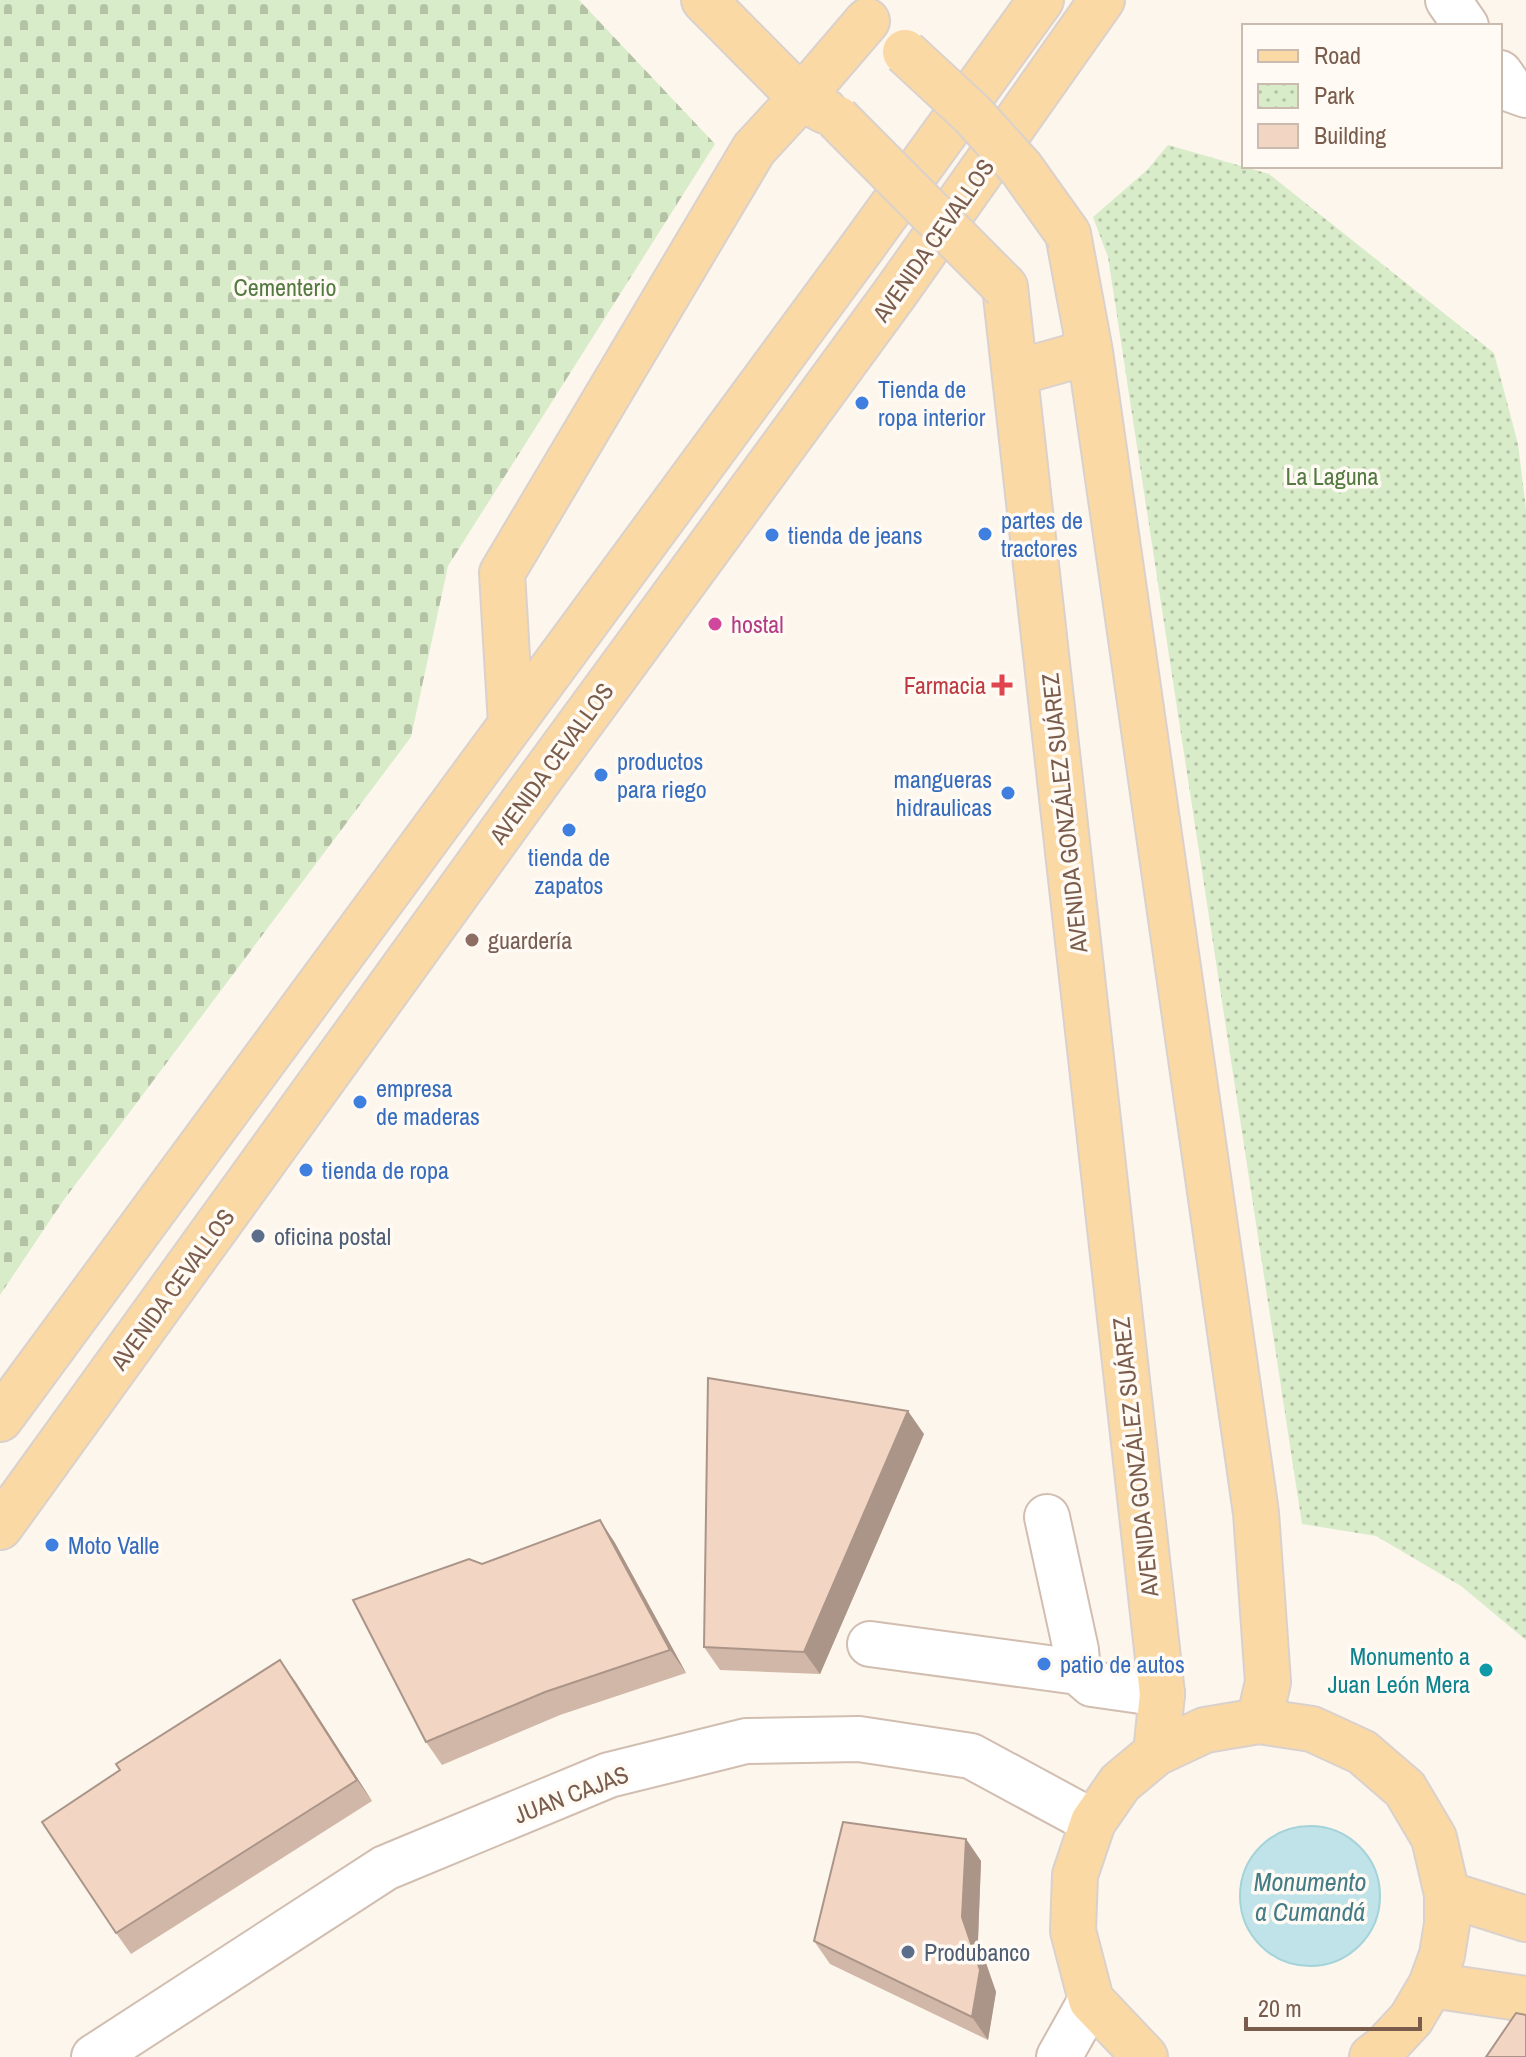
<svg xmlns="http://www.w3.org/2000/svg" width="1526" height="2057" font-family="'Archivo Narrow',sans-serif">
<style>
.cemetery{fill:url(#cemetery-stones)}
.park{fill:url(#park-dots)}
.water{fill:#bfe3e8;stroke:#a5d3da;stroke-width:2}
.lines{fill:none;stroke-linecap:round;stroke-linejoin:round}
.minor-casing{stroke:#d1beb0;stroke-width:48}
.major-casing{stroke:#dad1cd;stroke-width:48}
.minor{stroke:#fff;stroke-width:44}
.major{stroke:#fbd9a5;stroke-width:44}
.major-bridge-casing{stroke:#dad1cd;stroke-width:48;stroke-linecap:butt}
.major-bridge{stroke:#fbd9a5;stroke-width:44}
.wall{fill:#d1b7a8}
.shaded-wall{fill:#aa9588}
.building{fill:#f3d5c3;stroke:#aa9588;stroke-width:2}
.shop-dot{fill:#3f7fe0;stroke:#fffaf3;stroke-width:3}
.hotel-dot{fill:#d1479c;stroke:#fffaf3;stroke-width:3}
.health-dot{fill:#e0444e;stroke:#fffaf3;stroke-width:3}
.education-dot{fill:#8d6e63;stroke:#fffaf3;stroke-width:3}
.service-dot{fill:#5c6f8a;stroke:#fffaf3;stroke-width:3}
.culture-dot{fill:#0f9aa8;stroke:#fffaf3;stroke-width:3}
.labels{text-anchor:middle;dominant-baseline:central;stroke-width:7;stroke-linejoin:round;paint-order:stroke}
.street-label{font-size:24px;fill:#7a5c4d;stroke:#fffaf3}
.park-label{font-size:24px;fill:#537a41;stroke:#fffaf3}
.shop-label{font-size:24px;fill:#366cbe;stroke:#fffaf3;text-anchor:start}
.hotel-label{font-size:24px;fill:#b23c85;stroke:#fffaf3;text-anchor:start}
.health-label{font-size:24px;fill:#be3a42;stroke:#fffaf3;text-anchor:end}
.education-label{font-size:24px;fill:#785e54;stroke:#fffaf3;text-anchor:start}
.service-label{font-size:24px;fill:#4e5e75;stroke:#fffaf3;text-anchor:start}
.culture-label{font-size:24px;fill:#0d838f;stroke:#fffaf3;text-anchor:end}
.water-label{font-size:26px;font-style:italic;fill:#437c86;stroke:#fffaf3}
</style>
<defs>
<pattern id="cemetery-stones" width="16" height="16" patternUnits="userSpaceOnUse" patternTransform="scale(2)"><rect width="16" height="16" fill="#d8ecc9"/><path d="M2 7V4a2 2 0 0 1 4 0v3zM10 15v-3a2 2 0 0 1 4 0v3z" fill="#b4c2a5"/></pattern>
<pattern id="park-dots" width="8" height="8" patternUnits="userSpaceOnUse" patternTransform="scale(2)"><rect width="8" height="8" fill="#d8ecc9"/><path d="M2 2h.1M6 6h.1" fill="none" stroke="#b4c2a5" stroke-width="1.8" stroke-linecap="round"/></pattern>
</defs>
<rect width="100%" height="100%" fill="#fdf6ec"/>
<!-- cemetery -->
<path class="cemetery" d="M 0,0 L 579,0 L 715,144 L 448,566 L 411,737 L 63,1201 L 0,1295 Z"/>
<!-- park -->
<path class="park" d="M 1168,145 L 1269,174 L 1494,353 L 1518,444 L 1526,509 L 1526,1640 L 1461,1586 L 1376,1536 L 1302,1524 L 1108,257 L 1093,217 L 1147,170 Z"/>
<!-- water -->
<path class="water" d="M1240 1896a70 70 0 1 1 140 0a70 70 0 1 1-140 0Z"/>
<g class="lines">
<defs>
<path id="minor" d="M 1448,0 L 1466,26
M 1500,73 L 1512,90 L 1526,95
M 1047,1517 L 1076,1650 L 1078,1672 L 1092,1684 L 1162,1694
M 870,1644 L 1078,1672
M 94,2057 L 385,1868 L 609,1775 L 746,1741 L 859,1739 L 971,1756 L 1093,1822
M 1059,2057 L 1091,2000"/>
<path id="major" d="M 704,0 L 801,98 L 825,111
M 1068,234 L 1090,352 L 1256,1513 L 1268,1682 L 1259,1721
M 1005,287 L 1162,1694 L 1156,1753
M 1015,373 L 1090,352
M 511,724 L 502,573 L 754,149 L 801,98 L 867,21
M 0,1419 L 863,246 L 1041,0
M 0,1527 L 523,802 L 896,292 L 1102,0
M 1447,1894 L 1526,1919
M 1431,1985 L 1526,1999
M 1145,2057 L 1091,2000 L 1073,1931 L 1075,1875 L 1093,1822 L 1120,1783 L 1156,1753 L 1205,1730 L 1259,1721 L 1312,1729 L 1362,1752 L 1405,1789 L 1434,1838 L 1447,1894 L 1447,1924 L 1442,1955 L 1431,1985 L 1411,2019 L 1384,2048 L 1372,2057"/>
</defs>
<!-- minor casing -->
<use href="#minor" class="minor-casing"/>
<!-- major casing -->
<use href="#major" class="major-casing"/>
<!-- minor -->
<use href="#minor" class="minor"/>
<!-- major -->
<use href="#major" class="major"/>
<defs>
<path id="major-bridge" d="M 905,52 L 972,114 L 1021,168 L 1068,234
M 837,118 L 1005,287"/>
</defs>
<!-- major-bridge casing -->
<use href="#major-bridge" class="major-bridge-casing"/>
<!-- major-bridge -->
<use href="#major-bridge" class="major-bridge"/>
</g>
<!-- wall -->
<path class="wall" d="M 924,1434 L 820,1674 L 720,1670 L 704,1647 Z
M 600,1520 L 615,1543 L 686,1673 L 560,1715 L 442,1765 L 426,1742 Z
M 295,1681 L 372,1801 L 131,1954 L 116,1933 L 120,1770 Z
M 966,1839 L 981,1861 L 978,1940 L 996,1992 L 988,2040 L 830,1964 L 814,1941 Z"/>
<!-- shaded-wall -->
<path class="shaded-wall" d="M 908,1411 L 924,1434 L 820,1674 L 804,1652 Z
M 600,1520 L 615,1543 L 686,1673 L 670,1650 Z
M 280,1660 L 295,1681 L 372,1801 L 357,1780 Z
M 966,1839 L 981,1861 L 978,1940 L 996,1992 L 988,2040 L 972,2017 L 962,1917 Z"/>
<!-- building -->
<path class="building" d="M 708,1378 L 908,1411 L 804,1652 L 704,1647 Z
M 600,1520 L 670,1650 L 545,1692 L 426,1742 L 353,1600 L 469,1559 L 482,1564 Z
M 280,1660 L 357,1780 L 116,1933 L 42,1822 L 120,1770 L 116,1764 Z
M 843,1822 L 966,1839 L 962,1917 L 980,1970 L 972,2017 L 814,1941 Z
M 1516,2013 L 1526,2015 L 1526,2057 L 1486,2057 Z"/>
<!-- markers -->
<g class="shop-dot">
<circle cx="862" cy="403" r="8"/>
<circle cx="985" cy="534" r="8"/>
<circle cx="772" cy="535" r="8"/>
<circle cx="601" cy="775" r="8"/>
<circle cx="1008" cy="793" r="8"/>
<circle cx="569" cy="830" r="8"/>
<circle cx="360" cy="1102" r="8"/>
<circle cx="306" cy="1170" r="8"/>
<circle cx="52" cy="1545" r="8"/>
<circle cx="1044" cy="1664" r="8"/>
</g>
<circle class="hotel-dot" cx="715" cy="624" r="8"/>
<path class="health-dot" d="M998 673h8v8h8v8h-8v8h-8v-8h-8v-8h8z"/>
<circle class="education-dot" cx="472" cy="940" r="8"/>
<g class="service-dot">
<circle cx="258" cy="1236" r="8"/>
<circle cx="908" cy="1952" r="8"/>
</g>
<circle class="culture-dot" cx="1486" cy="1670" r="8"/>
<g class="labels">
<!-- street labels -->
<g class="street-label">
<text transform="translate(933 240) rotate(-55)">AVENIDA CEVALLOS</text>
<text transform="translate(551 763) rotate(-54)">AVENIDA CEVALLOS</text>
<text transform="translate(1064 813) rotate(-96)">AVENIDA GONZÁLEZ SUÁREZ</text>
<text transform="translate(172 1289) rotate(-54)">AVENIDA CEVALLOS</text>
<text transform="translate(1135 1457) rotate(-96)">AVENIDA GONZÁLEZ SUÁREZ</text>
<text transform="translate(571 1794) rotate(-21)">JUAN CAJAS</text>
</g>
<!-- park labels -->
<g class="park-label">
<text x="285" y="287">Cementerio</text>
<text x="1332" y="476">La Laguna</text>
</g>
<!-- shop labels -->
<g class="shop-label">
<text x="878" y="389">Tienda de<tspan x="878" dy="28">ropa interior</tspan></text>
<text x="1001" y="520">partes de<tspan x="1001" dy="28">tractores</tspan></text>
<text x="788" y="535">tienda de jeans</text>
<text x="617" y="761">productos<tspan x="617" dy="28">para riego</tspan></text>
<text x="992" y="779" text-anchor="end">mangueras<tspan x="992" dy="28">hidraulicas</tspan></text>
<text x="569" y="857" text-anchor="middle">tienda de<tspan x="569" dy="28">zapatos</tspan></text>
<text x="376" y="1088">empresa<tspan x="376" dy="28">de maderas</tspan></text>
<text x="322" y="1170">tienda de ropa</text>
<text x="68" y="1545">Moto Valle</text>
<text x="1060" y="1664">patio de autos</text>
</g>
<!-- hotel labels -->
<g class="hotel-label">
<text x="731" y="624">hostal</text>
</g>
<!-- health labels -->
<g class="health-label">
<text x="986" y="685">Farmacia</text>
</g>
<!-- education labels -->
<g class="education-label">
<text x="488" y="940">guardería</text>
</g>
<!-- service labels -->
<g class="service-label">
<text x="274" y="1236">oficina postal</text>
<text x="924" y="1952">Produbanco</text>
</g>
<!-- culture labels -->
<g class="culture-label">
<text x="1470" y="1656">Monumento a<tspan x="1470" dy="28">Juan León Mera</tspan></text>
</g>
<!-- water labels -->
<g class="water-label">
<text x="1310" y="1881">Monumento<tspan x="1310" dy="30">a Cumandá</tspan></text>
</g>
</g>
<!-- legend -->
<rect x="1242" y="24" width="260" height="144" fill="#fffaf3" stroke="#cabbb1" stroke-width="2"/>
<rect x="1258" y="50" width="40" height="12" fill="#fbd9a5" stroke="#cabbb1" stroke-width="2"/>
<text x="1314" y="64" font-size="24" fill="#7a5c4d">Road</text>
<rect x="1258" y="84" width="40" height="24" fill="url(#park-dots)" stroke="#cabbb1" stroke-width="2"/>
<text x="1314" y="104" font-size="24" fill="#7a5c4d">Park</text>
<rect x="1258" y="124" width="40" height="24" fill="#f3d5c3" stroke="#cabbb1" stroke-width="2"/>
<text x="1314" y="144" font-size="24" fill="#7a5c4d">Building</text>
<!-- scale -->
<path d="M1246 2017v12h174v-12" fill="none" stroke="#7a5c4d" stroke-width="4"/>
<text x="1258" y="2017" font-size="24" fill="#7a5c4d" stroke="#fffaf3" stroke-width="6" paint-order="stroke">20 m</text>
</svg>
